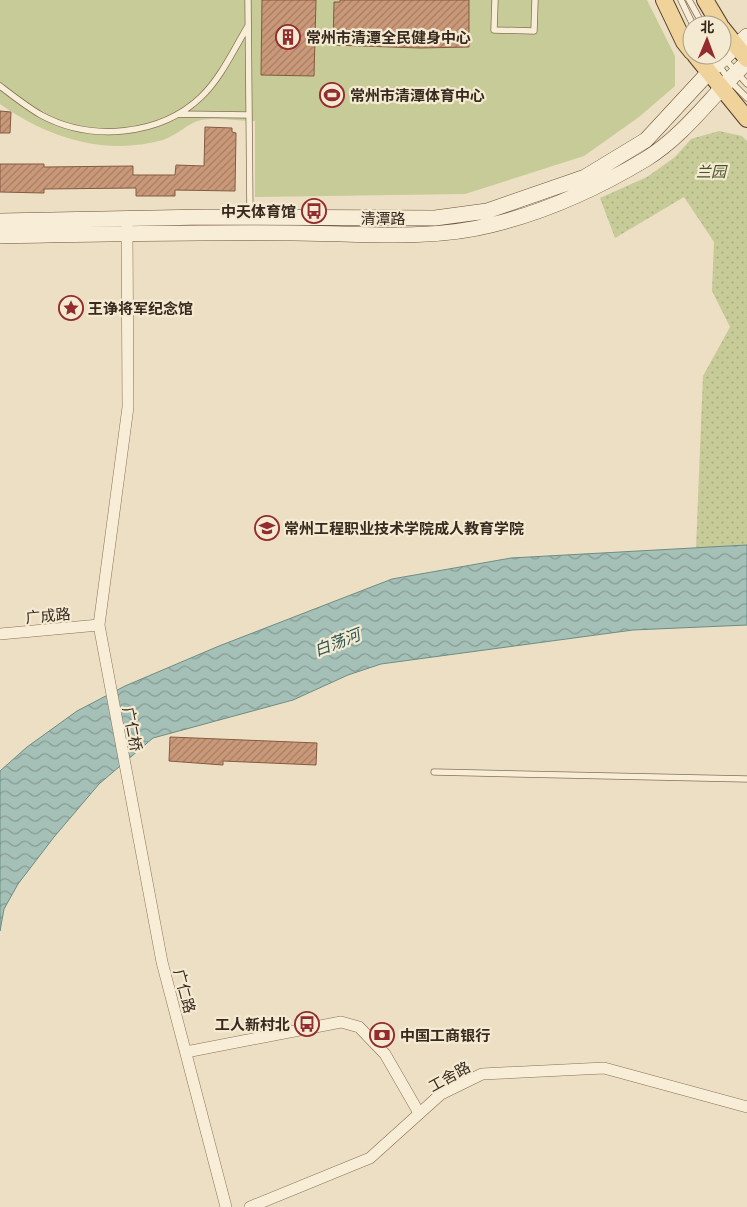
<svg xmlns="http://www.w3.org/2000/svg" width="747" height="1207" font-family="'PT Serif','Noto Sans SC',serif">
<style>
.park{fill:url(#park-dots)}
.garden{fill:#c6cb97}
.water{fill:url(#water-waves);stroke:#6c8d84}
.building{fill:url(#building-hatch);stroke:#855a40}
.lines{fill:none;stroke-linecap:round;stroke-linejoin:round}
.service-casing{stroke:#86715a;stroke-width:7}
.minor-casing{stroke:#86715a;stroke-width:12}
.secondary-casing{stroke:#68523d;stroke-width:16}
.primary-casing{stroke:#543f2e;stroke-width:18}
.service{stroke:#f8edd6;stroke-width:5.5}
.minor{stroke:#f8edd6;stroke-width:11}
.secondary{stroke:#f8edd6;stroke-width:15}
.primary{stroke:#efd39b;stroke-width:16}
.labels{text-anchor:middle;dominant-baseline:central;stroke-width:4.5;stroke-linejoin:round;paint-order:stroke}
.poi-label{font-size:15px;font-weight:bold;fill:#37291e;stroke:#f4ead2;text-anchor:start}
.park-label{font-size:15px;font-style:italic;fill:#485325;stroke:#f4ead2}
.street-label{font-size:15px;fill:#37291e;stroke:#f4ead2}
.water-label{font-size:16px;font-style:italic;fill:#2d5653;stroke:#f4ead2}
</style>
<defs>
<pattern id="park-dots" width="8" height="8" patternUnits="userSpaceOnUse" patternTransform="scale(1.25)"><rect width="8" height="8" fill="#c6cb97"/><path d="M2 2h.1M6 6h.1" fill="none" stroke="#abae82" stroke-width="1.8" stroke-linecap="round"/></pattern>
<pattern id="water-waves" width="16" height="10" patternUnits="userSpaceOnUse" patternTransform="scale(1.25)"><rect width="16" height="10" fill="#a5c0b7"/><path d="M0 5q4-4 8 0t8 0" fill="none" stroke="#879c94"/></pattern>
<pattern id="building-hatch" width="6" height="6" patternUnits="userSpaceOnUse" patternTransform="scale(1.25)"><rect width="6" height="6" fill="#ca9979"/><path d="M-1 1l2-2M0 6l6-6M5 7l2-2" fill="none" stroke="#a57d63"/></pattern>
</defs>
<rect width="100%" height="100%" fill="#eddfc3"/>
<!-- park -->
<path class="park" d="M 719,131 L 742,136 L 747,141 L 747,545 L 696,548 L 703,376 L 730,327 L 712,291 L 714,242 L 684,197 L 615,238 L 600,198 L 647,177 L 675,157 L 691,139 Z"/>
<!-- garden -->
<path class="garden" d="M 0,0 L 647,0 L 675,56 L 675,86 L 639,117 L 584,156 L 465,194 L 255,197 L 255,121 C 238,121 217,117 201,120 C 188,123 176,136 163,140 C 105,156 48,138 0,104 Z"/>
<!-- water -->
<path class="water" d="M 747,545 L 747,625 L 633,630 L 381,664 L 348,675 L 293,700 L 153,738 L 99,784 L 54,837 L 18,884 L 4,909 L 0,931 L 0,771 L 27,747 L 77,711 L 125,686 L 219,646 L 392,579 L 511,558 Z"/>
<!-- building -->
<path class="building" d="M 262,0 L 316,0 L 314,76 L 261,75 Z
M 340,0 L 469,0 L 469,47 L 420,48 L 333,45 L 334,2 L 340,2 Z
M 0,111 L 11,112 L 10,133 L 0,133 Z
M 205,127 L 232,128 L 232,132 L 236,133 L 235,191 L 175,190 L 175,196 L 136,196 L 136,188 L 44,189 L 44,193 L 0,192 L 0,164 L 44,164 L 44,167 L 133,166 L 133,175 L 175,175 L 176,165 L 204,166 Z
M 170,737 L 317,743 L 316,765 L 223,761 L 223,765 L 169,761 Z"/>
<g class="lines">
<defs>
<path id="service" d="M 248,0 L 250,215
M 495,0 L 494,30 L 534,31 L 535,0
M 681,0 L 693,25
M 689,0 L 703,25
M 712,55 L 729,80 L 747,98
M 725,59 L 747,84
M 0,86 C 13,96 27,107 41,115 C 91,142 160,136 201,97 C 221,78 234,49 248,26
M 178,114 L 249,115
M 434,772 L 747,779"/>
<path id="minor" d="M 127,227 L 128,407 L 99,625 L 162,962 L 226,1207
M 0,634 L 99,625
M 186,1052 L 341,1022 L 359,1027 L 385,1054 L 419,1113
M 250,1207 L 370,1158 L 441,1094 L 482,1074 L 604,1068 L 747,1107"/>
<path id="secondary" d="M 0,221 L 205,217 L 435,218 L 487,211 L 585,177 L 646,140 L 709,72 L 747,36
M 0,236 C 98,234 196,232 294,233 C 357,233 429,241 491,225 C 545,212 598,188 646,159 C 686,134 713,94 747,62"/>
<path id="primary" d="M 664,0 L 684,42 L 692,52
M 705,0 L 720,25
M 722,28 L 747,59
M 695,55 L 747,119"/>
</defs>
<!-- service casing -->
<use href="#service" class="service-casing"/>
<!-- minor casing -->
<use href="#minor" class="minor-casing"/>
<!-- secondary casing -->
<use href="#secondary" class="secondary-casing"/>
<!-- primary casing -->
<use href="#primary" class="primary-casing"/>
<!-- service -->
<use href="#service" class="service"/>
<!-- minor -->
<use href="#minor" class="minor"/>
<!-- secondary -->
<use href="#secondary" class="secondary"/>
<!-- primary -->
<use href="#primary" class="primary"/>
</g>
<!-- icons -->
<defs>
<symbol id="building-ring" viewBox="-11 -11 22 22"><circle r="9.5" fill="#f4ead2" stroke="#942b2e" stroke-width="1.5"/><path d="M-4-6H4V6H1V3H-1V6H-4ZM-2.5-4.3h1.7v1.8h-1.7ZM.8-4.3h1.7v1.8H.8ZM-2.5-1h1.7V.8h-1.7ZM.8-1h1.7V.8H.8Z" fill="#942b2e"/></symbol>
<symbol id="stadium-ring" viewBox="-11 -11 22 22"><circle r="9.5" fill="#f4ead2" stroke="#942b2e" stroke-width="1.5"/><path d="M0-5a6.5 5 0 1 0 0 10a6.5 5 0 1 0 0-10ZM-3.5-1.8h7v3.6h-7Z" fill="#942b2e"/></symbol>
<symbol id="bus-ring" viewBox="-11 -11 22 22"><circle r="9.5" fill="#f4ead2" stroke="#942b2e" stroke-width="1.5"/><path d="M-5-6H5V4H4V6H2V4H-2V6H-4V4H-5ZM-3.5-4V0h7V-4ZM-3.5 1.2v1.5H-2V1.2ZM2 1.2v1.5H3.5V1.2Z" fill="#942b2e"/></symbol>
<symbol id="sight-ring" viewBox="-11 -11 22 22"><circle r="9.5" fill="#f4ead2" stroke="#942b2e" stroke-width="1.5"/><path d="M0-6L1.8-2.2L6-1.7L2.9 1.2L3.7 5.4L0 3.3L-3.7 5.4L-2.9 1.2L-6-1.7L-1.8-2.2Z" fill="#942b2e"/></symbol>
<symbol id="school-ring" viewBox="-11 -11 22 22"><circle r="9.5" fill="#f4ead2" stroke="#942b2e" stroke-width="1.5"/><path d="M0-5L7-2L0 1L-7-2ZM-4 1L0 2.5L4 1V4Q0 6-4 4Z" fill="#942b2e"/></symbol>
<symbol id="bank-ring" viewBox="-11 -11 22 22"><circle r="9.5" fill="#f4ead2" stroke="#942b2e" stroke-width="1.5"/><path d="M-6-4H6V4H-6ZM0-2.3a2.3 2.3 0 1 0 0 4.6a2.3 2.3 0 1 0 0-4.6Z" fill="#942b2e"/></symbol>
</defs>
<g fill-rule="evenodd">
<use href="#building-ring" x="274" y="23" width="28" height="28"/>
<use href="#stadium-ring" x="318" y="81" width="28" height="28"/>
<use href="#bus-ring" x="300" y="197" width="28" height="28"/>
<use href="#sight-ring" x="57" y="294" width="28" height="28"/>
<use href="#school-ring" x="253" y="514" width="28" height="28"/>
<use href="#bus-ring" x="293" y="1010" width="28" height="28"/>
<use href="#bank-ring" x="368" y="1021" width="28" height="28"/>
</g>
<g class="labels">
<!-- poi labels -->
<g class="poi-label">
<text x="306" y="37">常州市清潭全民健身中心</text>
<text x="350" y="95">常州市清潭体育中心</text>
<text x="296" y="211" text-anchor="end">中天体育馆</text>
<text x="88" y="308">王诤将军纪念馆</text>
<text x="284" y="528">常州工程职业技术学院成人教育学院</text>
<text x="290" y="1024" text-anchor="end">工人新村北</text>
<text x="400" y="1035">中国工商银行</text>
</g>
<!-- park labels -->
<g class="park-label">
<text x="711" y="171">兰园</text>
</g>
<!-- street labels -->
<g class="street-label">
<text x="383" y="218">清潭路</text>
<text transform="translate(48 615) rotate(-5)">广成路</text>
<text transform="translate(133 729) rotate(79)">广仁桥</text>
<text transform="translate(185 991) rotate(75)">广仁路</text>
<text transform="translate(449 1076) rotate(-29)">工舍路</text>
</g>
<!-- water labels -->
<g class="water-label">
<text transform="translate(337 642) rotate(-21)">白荡河</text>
</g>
</g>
<!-- north arrow -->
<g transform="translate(707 40) rotate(1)"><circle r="24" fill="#f4ead2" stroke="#a89d8a"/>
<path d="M0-4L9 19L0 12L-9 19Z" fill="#942b2e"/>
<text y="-8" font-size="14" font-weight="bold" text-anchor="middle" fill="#37291e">北</text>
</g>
</svg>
